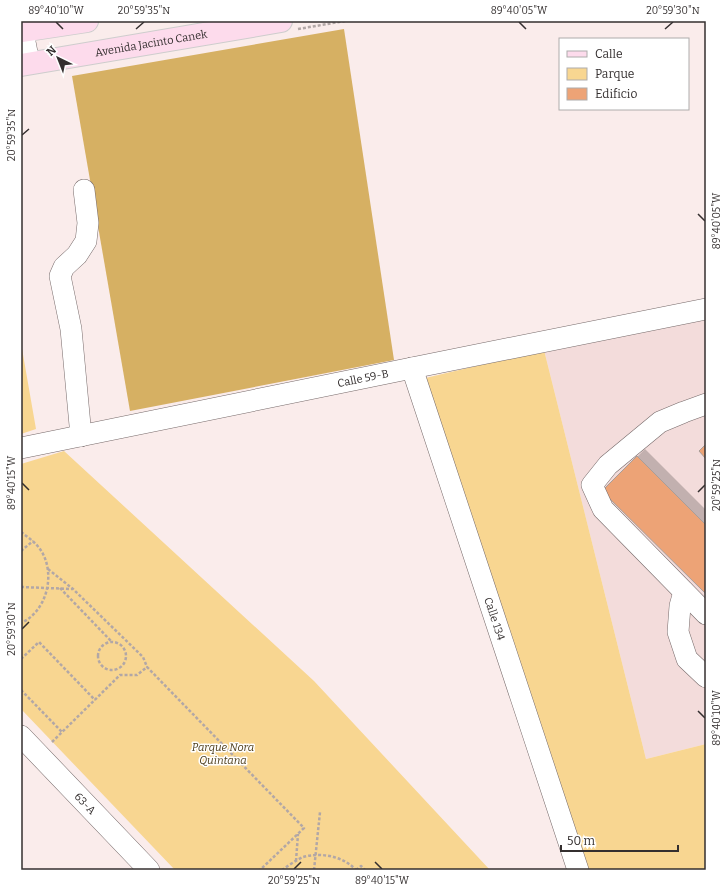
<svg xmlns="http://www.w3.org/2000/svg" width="727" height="891" font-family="Bitter,serif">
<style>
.built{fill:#f3dcdb}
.green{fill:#f8d691}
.forest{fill:#d6b063}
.shadow{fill:#0003}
.building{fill:#eda376;stroke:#a99e98}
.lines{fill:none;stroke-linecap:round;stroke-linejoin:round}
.minor-casing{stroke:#766a6a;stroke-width:22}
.major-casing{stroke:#cecdcd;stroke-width:24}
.path{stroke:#b2a7a6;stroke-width:2.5;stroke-dasharray:3 2;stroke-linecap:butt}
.minor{stroke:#fff;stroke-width:21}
.major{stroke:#fddbec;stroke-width:22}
.ticks{fill:none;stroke:#342f2f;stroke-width:1.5}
.labels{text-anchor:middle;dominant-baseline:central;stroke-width:3;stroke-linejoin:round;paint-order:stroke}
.street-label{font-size:11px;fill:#342f2f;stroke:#fff}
.park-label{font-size:11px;font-style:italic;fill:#4c3c1a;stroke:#fff}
.neatline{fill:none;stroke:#342f2f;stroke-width:1.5}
.ticks-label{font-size:10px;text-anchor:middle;fill:#342f2f}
</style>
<rect width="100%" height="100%" fill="#faeceb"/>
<!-- built -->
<path class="built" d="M 706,318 L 706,744 L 646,759 L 544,350 Z"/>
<!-- green -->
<path class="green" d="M 21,343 L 36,429 L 21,434 Z
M 544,350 L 646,759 L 706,744 L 706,870 L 578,870 L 417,380 Z
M 64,451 L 314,681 L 490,870 L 175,870 L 21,709 L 21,464 Z"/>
<!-- forest -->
<path class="forest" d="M 344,29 L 394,360 L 130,411 L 72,76 Z"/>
<!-- shadow -->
<path class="shadow" d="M 645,449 L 706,510 L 706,593 L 603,491 Z"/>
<!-- building -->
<path class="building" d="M 706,444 L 706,459 L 699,451 Z
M 637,456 L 706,525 L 706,594 L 602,491 Z"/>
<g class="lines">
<defs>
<g id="minor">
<path d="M 21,21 L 29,63"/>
<path id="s1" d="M 412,368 L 578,870"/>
<path d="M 706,404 L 684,412 L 660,422 L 608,465 L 592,485 L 603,509 L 706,614"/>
<path d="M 81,436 L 71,329 L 60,276 L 64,267 L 77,255 L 86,241 L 88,223 L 84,190"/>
<path id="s2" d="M 21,448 L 412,368 L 706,309"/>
<path d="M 684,592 L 680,606 L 678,632 L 687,659 L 706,677"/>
<path id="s3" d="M 21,736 L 149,870"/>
</g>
<g id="major">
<path d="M 21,31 L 87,21"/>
<path id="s4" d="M 21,65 L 281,21"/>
</g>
</defs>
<!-- minor casing -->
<use href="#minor" class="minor-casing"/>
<!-- major casing -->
<use href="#major" class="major-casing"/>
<!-- path -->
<path class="path" d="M 298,29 L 345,21
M 21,532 C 29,538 38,544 43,554 C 55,577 46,612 21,623
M 21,551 L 33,541
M 48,569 L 73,589 L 143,657 L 147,667
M 21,587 L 72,589
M 60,588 L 111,641
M98 656a14 14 0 1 1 28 0a14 14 0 1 1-28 0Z
M 21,659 L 39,642 L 95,700
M 21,690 L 62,732
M 52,742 L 120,675 L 137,675 L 147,667 L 304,828 L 260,870
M 296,861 L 298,834
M 282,870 C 288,866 296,860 303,857 C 321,852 343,856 356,870
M 314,870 L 320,812
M 356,870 L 361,866 L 365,870"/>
<!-- minor -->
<use href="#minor" class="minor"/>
<!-- major -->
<use href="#major" class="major"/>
</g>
<!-- ticks -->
<path class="ticks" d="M 56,22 L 63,29M 519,22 L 526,29M 136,29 L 144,22M 665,29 L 673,22M 22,135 L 29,129M 698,214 L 705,221M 22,483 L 29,490M 698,492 L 705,485M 22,629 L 29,622M 698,711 L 705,718M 375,862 L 382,869M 294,869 L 301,862"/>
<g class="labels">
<!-- street labels -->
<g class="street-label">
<text stroke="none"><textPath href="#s4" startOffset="132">Avenida Jacinto Canek</textPath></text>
<text stroke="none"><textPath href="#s2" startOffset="349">Calle 59-B</textPath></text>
<text stroke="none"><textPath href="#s1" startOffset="264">Calle 134</textPath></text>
<text stroke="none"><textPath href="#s3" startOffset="93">63-A</textPath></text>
</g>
<!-- park labels -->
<g class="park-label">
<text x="223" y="747">Parque Nora<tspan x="223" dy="13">Quintana</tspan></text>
</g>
</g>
<!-- border -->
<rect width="727" height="891" fill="none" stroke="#ffffff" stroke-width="44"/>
<!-- legend -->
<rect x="559" y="38" width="130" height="72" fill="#ffffff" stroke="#aeacac"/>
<rect x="567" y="51" width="20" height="6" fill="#fddbec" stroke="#aeacac"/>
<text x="595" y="58" font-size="12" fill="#342f2f">Calle</text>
<rect x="567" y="68" width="20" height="12" fill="#f8d691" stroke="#aeacac"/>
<text x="595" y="78" font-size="12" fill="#342f2f">Parque</text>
<rect x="567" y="88" width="20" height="12" fill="#eda376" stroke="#aeacac"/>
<text x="595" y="98" font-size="12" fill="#342f2f">Edificio</text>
<!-- north arrow -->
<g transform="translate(58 58) rotate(317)" stroke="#ffffff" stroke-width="3" paint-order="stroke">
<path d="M0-3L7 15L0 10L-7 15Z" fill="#342f2f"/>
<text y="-6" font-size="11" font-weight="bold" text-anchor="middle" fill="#342f2f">N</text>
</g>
<!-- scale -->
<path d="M561 845v6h117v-6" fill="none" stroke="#342f2f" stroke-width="2"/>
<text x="567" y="845" font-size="12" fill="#342f2f" stroke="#ffffff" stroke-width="3" paint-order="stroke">50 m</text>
<rect x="22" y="22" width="683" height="847" class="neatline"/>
<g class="ticks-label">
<text x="56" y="14">89°40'10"W</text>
<text x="144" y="14">20°59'35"N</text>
<text x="519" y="14">89°40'05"W</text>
<text x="673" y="14">20°59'30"N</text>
<text transform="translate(11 135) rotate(-90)" y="4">20°59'35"N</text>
<text transform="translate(716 221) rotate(-90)" y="4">89°40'05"W</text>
<text transform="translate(11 483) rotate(-90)" y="4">89°40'15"W</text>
<text transform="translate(716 485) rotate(-90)" y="4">20°59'25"N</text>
<text transform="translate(11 629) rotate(-90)" y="4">20°59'30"N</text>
<text transform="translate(716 718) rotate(-90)" y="4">89°40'10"W</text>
<text x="294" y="884">20°59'25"N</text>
<text x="382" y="884">89°40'15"W</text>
</g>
</svg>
